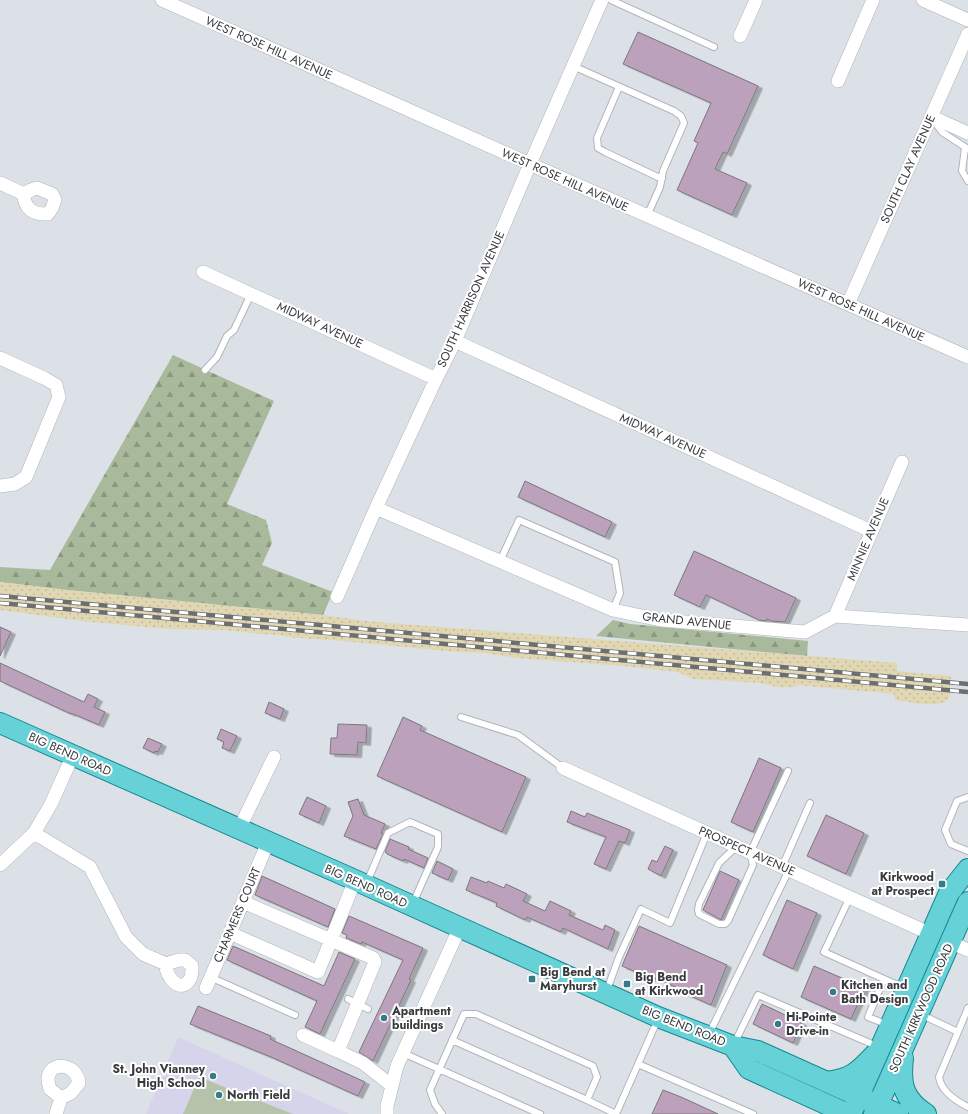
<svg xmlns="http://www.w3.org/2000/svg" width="968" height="1114" font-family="Jost,sans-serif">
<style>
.education{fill:#d6d4ea}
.forest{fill:url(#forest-firs)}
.sand{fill:url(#sand-dots)}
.park{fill:#b4c3a9}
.building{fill:#bba1bb;stroke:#7c777c;filter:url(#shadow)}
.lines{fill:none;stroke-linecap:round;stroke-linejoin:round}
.lane-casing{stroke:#afb5ba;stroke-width:8}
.street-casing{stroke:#afb5ba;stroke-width:14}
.primary-casing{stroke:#148990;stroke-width:22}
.lane{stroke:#fff;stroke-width:6}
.street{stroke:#fff;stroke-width:13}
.primary{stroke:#66d1d7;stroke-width:20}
.rail-casing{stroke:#6c6f72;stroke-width:4.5}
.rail{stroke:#fff;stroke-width:3;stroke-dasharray:9;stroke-linecap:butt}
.poi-dot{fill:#367b89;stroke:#fff;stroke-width:1.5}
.labels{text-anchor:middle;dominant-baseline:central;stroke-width:4;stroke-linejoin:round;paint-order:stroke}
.street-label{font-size:12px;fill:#383a3c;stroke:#fff}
.poi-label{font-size:12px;font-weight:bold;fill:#383a3c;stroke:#fff;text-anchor:start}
</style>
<defs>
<pattern id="forest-firs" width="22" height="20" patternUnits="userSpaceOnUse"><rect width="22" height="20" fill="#a9b99b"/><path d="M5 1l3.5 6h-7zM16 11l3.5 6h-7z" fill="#8b9780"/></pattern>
<pattern id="sand-dots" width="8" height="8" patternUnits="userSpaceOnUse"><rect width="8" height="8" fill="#e1d7b2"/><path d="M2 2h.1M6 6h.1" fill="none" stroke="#c2b99a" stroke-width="1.8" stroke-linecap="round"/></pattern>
<filter id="shadow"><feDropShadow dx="4.5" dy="2.5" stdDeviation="0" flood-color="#0004"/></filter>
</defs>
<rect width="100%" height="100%" fill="#dce1e7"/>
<!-- education -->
<path class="education" d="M 178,1037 L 349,1114 L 146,1114 Z"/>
<!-- forest -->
<path class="forest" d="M 173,355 L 274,401 L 227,504 L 266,520 L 272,543 L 262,565 L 333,592 L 323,615 L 67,590 L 0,582 L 0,567 L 50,570 Z
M 613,620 L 630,624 L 808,641 L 807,656 L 596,636 Z"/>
<!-- sand -->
<path class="sand" d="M 0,582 L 67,590 L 323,615 L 366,621 L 897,663 L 897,671 L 951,676 L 949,699 C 938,709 910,702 895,700 L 894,694 L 797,685 L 795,687 L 776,687 L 761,683 L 694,679 L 677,672 L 624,666 L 517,658 L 485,653 L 457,652 L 343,641 L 286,637 L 281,635 L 260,634 L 225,630 L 170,629 L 90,622 L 0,610 Z"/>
<!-- park -->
<path class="park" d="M 199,1077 L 293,1114 L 183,1114 Z"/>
<!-- building -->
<path class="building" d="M 638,32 L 758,86 L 727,154 L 723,152 L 715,169 L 747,183 L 732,215 L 677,190 L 698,143 L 694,141 L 711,103 L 623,64 Z
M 525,481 L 612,522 L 605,537 L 518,497 Z
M 694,551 L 796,598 L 785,622 L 772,621 L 767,619 L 766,621 L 759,620 L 706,595 L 700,607 L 674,595 Z
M 0,627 L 11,632 L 0,656 Z
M 0,663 L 84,702 L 88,694 L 98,699 L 94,707 L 105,712 L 99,725 L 71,713 L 71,714 L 0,681 Z
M 269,702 L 284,709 L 280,719 L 265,713 Z
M 403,717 L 422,726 L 420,730 L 526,777 L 502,832 L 377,776 Z
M 338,724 L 367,725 L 366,743 L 358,742 L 357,755 L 330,754 L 331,738 L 337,738 Z
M 221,729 L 237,736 L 230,751 L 222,748 L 224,742 L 217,739 Z
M 148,738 L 162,744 L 158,752 L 155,751 L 154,753 L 143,748 Z
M 759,758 L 781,768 L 753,832 L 731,822 Z
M 307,797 L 326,806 L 319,823 L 299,814 Z
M 358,799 L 364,815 L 385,824 L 381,833 L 383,834 L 376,849 L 344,836 L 353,816 L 348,802 Z
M 571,811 L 585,817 L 587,813 L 630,830 L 625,843 L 619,841 L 606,869 L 594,864 L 606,837 L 567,822 Z
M 826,815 L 864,833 L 846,874 L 807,856 Z
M 390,839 L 409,847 L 408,849 L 428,858 L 424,868 L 404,859 L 403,861 L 387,854 L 387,853 L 385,852 Z
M 665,846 L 673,850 L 661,876 L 648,869 L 652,860 L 657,862 Z
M 437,861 L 453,869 L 448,880 L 432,873 Z
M 720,871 L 739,880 L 721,920 L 703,910 Z
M 262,876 L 335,909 L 328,927 L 255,895 Z
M 471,877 L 487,883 L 488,881 L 504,888 L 506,884 L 527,894 L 523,901 L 545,911 L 550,901 L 571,911 L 569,915 L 603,930 L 605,925 L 615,930 L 608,949 L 563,928 L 561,932 L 527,917 L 525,920 L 496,906 L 497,903 L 466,890 Z
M 787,900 L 817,913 L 793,969 L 763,955 Z
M 349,916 L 423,948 L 409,979 L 411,980 L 373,1061 L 359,1052 L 403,960 L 362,942 L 361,944 L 346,938 L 347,935 L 342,933 Z
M 639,926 L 727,965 L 711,1005 L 679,991 L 680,989 L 655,978 L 654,980 L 622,966 Z
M 233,946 L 324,986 L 339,952 L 355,959 L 320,1034 L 305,1027 L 317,1001 L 227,960 Z
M 814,966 L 865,988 L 851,1019 L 801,997 Z
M 762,1004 L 802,1023 L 793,1043 L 753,1024 Z
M 198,1006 L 271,1036 L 270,1039 L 365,1082 L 358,1096 L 271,1057 L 190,1024 Z
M 663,1090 L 681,1097 L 718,1114 L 652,1114 Z"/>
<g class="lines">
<defs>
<path id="lane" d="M 611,0 L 714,47
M 573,66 L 674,111 L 681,116 L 684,123 L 663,171 L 660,187 L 647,216
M 619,87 L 597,138 L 598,148 L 605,152 L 662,179
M 934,121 L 942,132 L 968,149
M 965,148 L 962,171 L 968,181
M 205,370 L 217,357 L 227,336 L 234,330 L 251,294
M 500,561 L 519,520 L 615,562 L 620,593 L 613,610
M 461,717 L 518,735 L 563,768
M 968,797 L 957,801 L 945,830 L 951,844 L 968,851
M 737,846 L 719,863 L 699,904 L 698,910 L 699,914 L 719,924 L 725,924 L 728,921 L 753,865 L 750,853 L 788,771
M 782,867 L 810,803
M 367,882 L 388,833 L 410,822 L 438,834 L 438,847 L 413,903
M 850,897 L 824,952 L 904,988
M 210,977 L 295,1015
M 884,979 L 868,1017 L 888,1025
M 607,990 L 619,957 L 641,909 L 670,923 L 707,833
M 348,999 L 368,1009
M 968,1008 L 939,1077 C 941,1091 956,1101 968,1107
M 922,1015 L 958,1032
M 709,1034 L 789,870
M 452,1040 L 587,1100
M 734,1044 L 758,995 L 879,1047
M 403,1053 L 540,1114
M 638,1064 L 753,1114
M 442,1114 L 435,1104 L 430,1090 L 464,1014 L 476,1014 L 593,1066 L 597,1077 L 587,1100 L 616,1114
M 616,1114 L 658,1019"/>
<path id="street" d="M 162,0 L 530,164 L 968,357
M 923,0 L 968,20
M 740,36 L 756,0
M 838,81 L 873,0
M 932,117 L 968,133
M 0,183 L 24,194
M 37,188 L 52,194 L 55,200 L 52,208 L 48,214 C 34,215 24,209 24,194 L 31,190 Z
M 203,272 L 436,379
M 848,304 L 968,34
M 455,341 L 871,531
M 0,358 L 44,378 L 56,385 L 59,397 L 26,477 L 15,484 L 0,486
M 376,508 L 613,610 L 661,620 L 805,632 L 835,616 L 968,625
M 337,597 L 376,508 L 436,379 L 455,341 L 530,164 L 602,0
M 835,616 L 902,462
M 563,768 L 931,934
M 239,829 L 274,757
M 34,833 L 90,867 L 126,937 L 143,954 L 166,964 L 179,960 L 185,960 L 192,966 C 192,971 192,976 190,979 C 181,995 165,977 166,964
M 0,865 L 34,833 L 51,804 L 73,755
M 355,880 L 331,940 L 373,958 L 375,962 L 338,1051 L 363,1063 L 392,1086
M 230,933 L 318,972 L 331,940 L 243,902
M 950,942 L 968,950
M 206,988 L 230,933 L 268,842
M 303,1035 L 338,1051
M 56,1114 L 61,1098 L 71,1093 L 79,1083 C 77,1063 49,1060 48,1079 C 48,1082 49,1086 50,1089 L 61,1098
M 387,1114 L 387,1106 L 397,1066 L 460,927"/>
<path id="primary" d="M 0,723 L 366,885 L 658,1017 L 733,1046 L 758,1051 L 898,1114
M 733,1046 L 749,1069 L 848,1114
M 903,1058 C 900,1084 903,1099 926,1114
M 826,1082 C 851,1079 857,1073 874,1055
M 851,1114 L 949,893 L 968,869
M 874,1114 L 968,902"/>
</defs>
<!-- lane casing -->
<use href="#lane" class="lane-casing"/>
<!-- street casing -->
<use href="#street" class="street-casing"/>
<!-- primary casing -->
<use href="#primary" class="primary-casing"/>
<!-- lane -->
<use href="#lane" class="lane"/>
<!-- street -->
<use href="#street" class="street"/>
<!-- primary -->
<use href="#primary" class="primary"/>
<defs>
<path id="rail" d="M 0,596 L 968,684
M 0,603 L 968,692"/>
</defs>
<!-- rail casing -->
<use href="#rail" class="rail-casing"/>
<!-- rail -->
<use href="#rail" class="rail"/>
</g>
<!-- markers -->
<g class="poi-dot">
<rect x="938" y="880" width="8" height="8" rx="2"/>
<rect x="528" y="975" width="8" height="8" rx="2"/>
<rect x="623" y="980" width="8" height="8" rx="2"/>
<circle cx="833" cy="992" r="4"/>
<circle cx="384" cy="1018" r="4"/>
<circle cx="778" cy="1024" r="4"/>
<circle cx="213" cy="1076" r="4"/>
<circle cx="219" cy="1095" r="4"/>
</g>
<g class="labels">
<!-- street labels -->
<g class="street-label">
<text transform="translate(269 48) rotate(24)">WEST ROSE HILL AVENUE</text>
<text transform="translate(908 169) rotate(-66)">SOUTH CLAY AVENUE</text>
<text transform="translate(565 180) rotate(24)">WEST ROSE HILL AVENUE</text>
<text transform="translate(471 299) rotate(-66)">SOUTH HARRISON AVENUE</text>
<text transform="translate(861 310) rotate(24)">WEST ROSE HILL AVENUE</text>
<text transform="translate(320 325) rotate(25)">MIDWAY AVENUE</text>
<text transform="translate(663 436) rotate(24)">MIDWAY AVENUE</text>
<text transform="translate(868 539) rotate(-67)">MINNIE AVENUE</text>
<text transform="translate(687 621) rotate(6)">GRAND AVENUE</text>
<text transform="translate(70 754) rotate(24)">BIG BEND ROAD</text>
<text transform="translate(747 851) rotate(24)">PROSPECT AVENUE</text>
<text transform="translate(366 886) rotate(24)">BIG BEND ROAD</text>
<text transform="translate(237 915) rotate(-67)">CHARMERS COURT</text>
<text transform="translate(921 1008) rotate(-66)">SOUTH KIRKWOOD ROAD</text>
<text transform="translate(684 1026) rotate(22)">BIG BEND ROAD</text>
</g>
<!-- poi labels -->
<g class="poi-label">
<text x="934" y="877" text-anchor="end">Kirkwood<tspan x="934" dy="14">at Prospect</tspan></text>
<text x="540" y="972">Big Bend at<tspan x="540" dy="14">Maryhurst</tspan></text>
<text x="635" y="977">Big Bend<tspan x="635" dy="14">at Kirkwood</tspan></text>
<text x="841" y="985">Kitchen and<tspan x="841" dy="14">Bath Design</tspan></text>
<text x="392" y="1011">Apartment<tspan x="392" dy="14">buildings</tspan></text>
<text x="786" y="1017">Hi-Pointe<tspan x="786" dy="14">Drive-in</tspan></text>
<text x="205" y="1069" text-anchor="end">St. John Vianney<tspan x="205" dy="14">High School</tspan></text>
<text x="227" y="1095">North Field</text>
</g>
</g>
</svg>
